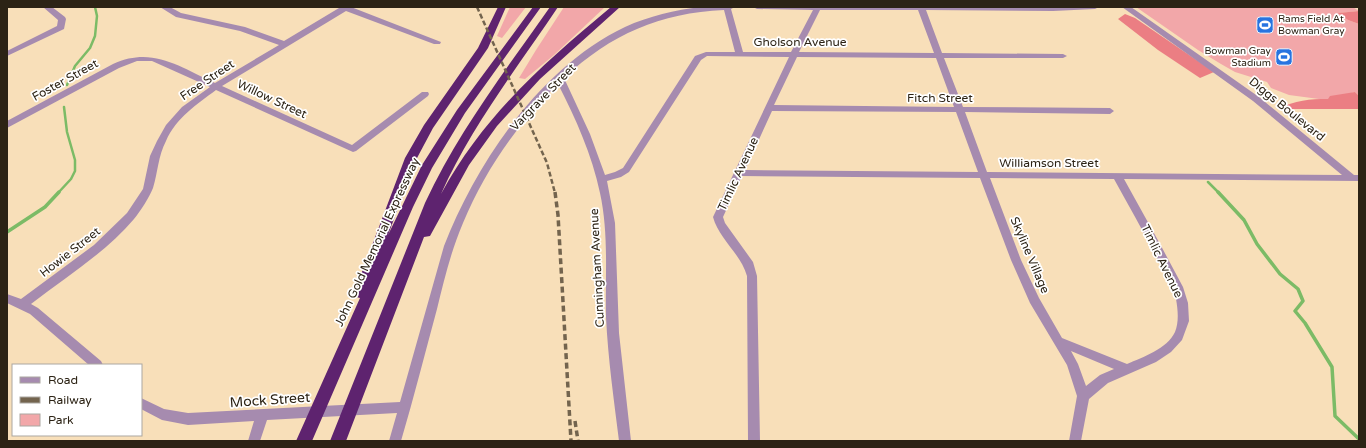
<svg xmlns="http://www.w3.org/2000/svg" width="1366" height="448" font-family="'Varela Round',sans-serif">
<style>
.green{fill:#f2a7a9}
.forest{fill:#eb7e83}
.lines{fill:none;stroke-linecap:round;stroke-linejoin:round}
.stream-far1{stroke:#7cbb66;stroke-width:2.5}
.stream{stroke:#7cbb66;stroke-width:3.5}
.minor{fill:#a68baf;fill-rule:evenodd}
.highway{fill:#5e236f;fill-rule:evenodd}
.rail-far1{stroke:#73644e;stroke-width:2.5;stroke-dasharray:5 2.5;stroke-linecap:butt}
.rail{stroke:#73644e;stroke-width:3.5;stroke-dasharray:6 3.5;stroke-linecap:butt}
.labels{text-anchor:middle;dominant-baseline:central;stroke-width:3.5;stroke-linejoin:round;paint-order:stroke}
.far-poi-label{font-size:10px;fill:#2c2315;stroke:#fff;text-anchor:start}
.street-label{font-size:12px;fill:#2c2315;stroke:#fff}
.near-street-label{font-size:14px;fill:#2c2315;stroke:#fff}
</style>
<rect width="100%" height="100%" fill="#f8dfb9"/>
<!-- green -->
<path class="green" d="M 510,7 L 526,7 L 502,38 L 497,36 Z
M 564,7 L 605,7 L 554,55 L 525,79 L 519,78 L 536,50 Z
M 1136,7 L 1353,7 L 1359,11 L 1339,13 L 1348,20 L 1359,24 L 1359,96 L 1355,92 L 1329,99 L 1319,99 L 1289,95 L 1271,88 L 1267,82 L 1235,72 L 1221,64 L 1198,50 Z"/>
<!-- forest -->
<path class="forest" d="M 1359,11 L 1359,24 L 1348,20 L 1338,13 Z
M 1125,14 L 1135,18 L 1214,72 L 1200,78 L 1158,50 L 1118,19 Z
M 1355,92 L 1359,96 L 1359,109 L 1278,109 C 1295,100 1310,99 1328,99 L 1330,96 Z"/>
<g class="lines">
<!-- stream-far1 -->
<path class="stream-far1" d="M 67,85 L 75,66 L 90,48 L 95,36 L 97,16 L 95,7
M 1208,182 L 1219,193
M 58,193 L 71,179 L 75,171 L 75,160 L 67,132 L 64,107"/>
<!-- stream -->
<path class="stream" d="M 1218,192 L 1244,220 L 1257,244 L 1280,274 L 1298,289 L 1303,301 L 1295,311 L 1305,323 L 1332,367 L 1335,416 L 1359,439
M 7,232 L 45,207 L 59,192"/>
<!-- minor -->
<path class="minor" d="M 43,7 L 52,7 L 65,17 L 66,19 L 64,29 L 7,56 L 7,51 L 57,26 L 58,20 Z
M 160,7 L 170,7 L 181,13 L 245,27 L 284,41 L 339,8 L 338,7 L 351,7 L 441,42 L 440,44 L 434,44 L 346,11 L 222,86 L 352,145 L 422,92 L 428,92 L 429,94 L 428,96 L 356,151 L 353,152 L 216,90 C 197,104 176,118 166,141 C 158,156 158,172 153,188 C 150,196 140,212 134,219 C 105,253 66,277 31,304 L 38,308 L 101,361 L 103,365 L 89,365 L 30,314 L 7,303 L 7,294 L 21,299 L 94,245 L 127,213 L 143,189 L 150,156 L 157,141 L 166,125 L 182,107 L 210,87 L 152,61 L 137,61 L 119,68 L 7,128 L 7,121 L 113,64 C 153,46 179,67 215,83 L 279,45 L 240,31 L 176,17 Z
M 701,7 L 735,7 L 731,9 L 743,52 L 791,52 L 813,10 L 757,9 L 753,7 L 1099,7 L 1095,9 L 1053,11 L 926,10 L 942,53 L 1063,54 L 1067,56 L 1063,58 L 944,58 L 963,107 L 1110,108 L 1114,111 L 1110,114 L 965,112 L 987,172 L 1342,175 L 1253,101 L 1122,7 L 1131,7 L 1259,97 L 1354,175 L 1359,175 L 1359,181 L 1124,179 L 1160,244 L 1183,287 L 1188,303 L 1189,321 L 1182,340 L 1171,352 L 1156,362 L 1108,383 L 1089,399 L 1081,441 L 1069,441 L 1077,396 L 1067,365 L 1030,303 L 1011,260 L 980,178 L 742,176 L 723,217 L 725,223 L 753,262 L 757,276 L 760,441 L 748,441 L 747,276 C 741,254 719,239 713,217 L 789,57 L 707,56 L 701,60 L 629,172 L 621,177 L 607,181 L 615,223 L 619,333 L 631,441 L 619,441 C 614,400 608,359 606,317 C 605,276 609,234 600,193 C 592,155 576,119 558,84 C 518,123 485,170 463,223 C 451,251 444,280 437,309 C 425,353 414,397 401,441 L 389,441 L 397,413 L 267,420 L 260,441 L 248,441 L 254,421 L 188,425 L 162,420 L 141,409 L 141,398 L 164,409 L 188,413 L 400,402 L 444,246 C 477,161 541,67 625,27 C 649,16 675,10 701,7 ZM 724,10 L 735,52 L 706,52 L 695,56 L 623,168 L 615,172 L 605,175 L 590,134 L 564,78 C 611,34 660,13 724,10 ZM 820,10 L 918,10 L 934,53 L 799,52 ZM 797,57 L 936,58 L 954,107 L 774,105 ZM 772,111 L 956,112 L 978,172 L 745,170 ZM 990,178 L 1114,179 C 1130,208 1146,236 1161,266 C 1167,277 1173,287 1176,299 C 1178,310 1179,322 1175,332 C 1167,349 1143,357 1127,364 L 1062,338 L 1039,298 L 1021,260 ZM 1071,351 L 1114,369 L 1100,375 L 1086,386 L 1078,364 Z"/>
<!-- highway -->
<path class="highway" d="M 498,7 L 506,7 L 488,48 L 433,128 L 417,158 L 388,235 L 422,165 L 457,110 L 533,7 L 541,7 L 465,113 L 432,168 L 413,207 L 312,441 L 296,441 L 360,298 L 356,297 L 354,293 L 405,158 L 424,125 L 478,48 Z
M 550,7 L 558,7 C 517,68 471,127 441,194 C 484,115 543,64 611,7 L 620,7 L 540,79 L 497,126 L 469,165 L 430,236 L 424,237 L 346,441 L 330,441 L 425,203 C 458,132 505,71 550,7 Z"/>
<!-- rail-far1 -->
<path class="rail-far1" d="M 477,7 L 547,163 L 555,193"/>
<!-- rail -->
<path class="rail" d="M 555,192 L 558,215 L 571,441
M 575,421 L 578,441"/>
</g>
<!-- icons -->
<defs>
<symbol id="stadium-square" viewBox="-11 -11 22 22"><rect x="-9" y="-9" width="18" height="18" rx="4" fill="#2774e0" stroke="#fff"/><path d="M0-5a6.5 5 0 1 0 0 10a6.5 5 0 1 0 0-10ZM-3.5-1.8h7v3.6h-7Z" fill="#fff"/></symbol>
</defs>
<g fill-rule="evenodd">
<use href="#stadium-square" x="1255" y="15" width="20" height="20"/>
<use href="#stadium-square" x="1274" y="47" width="20" height="20"/>
</g>
<g class="labels">
<!-- far-poi labels -->
<g class="far-poi-label">
<text x="1278" y="19">Rams Field At<tspan x="1278" dy="12">Bowman Gray</tspan></text>
<text x="1271" y="51" text-anchor="end">Bowman Gray<tspan x="1271" dy="12">Stadium</tspan></text>
</g>
<!-- street labels -->
<g class="street-label">
<text x="800" y="42">Gholson Avenue</text>
<text transform="translate(65 80) rotate(-29)">Foster Street</text>
<text transform="translate(207 80) rotate(-34)">Free Street</text>
<text transform="translate(543 97) rotate(-46)">Vargrave Street</text>
<text x="940" y="98">Fitch Street</text>
<text transform="translate(272 99) rotate(25)">Willow Street</text>
<text transform="translate(1287 109) rotate(39)">Diggs Boulevard</text>
<text x="1049" y="163">Williamson Street</text>
<text transform="translate(738 174) rotate(-65)">Timlic Avenue</text>
<text transform="translate(377 242) rotate(-65)">John Gold Memorial Expressway</text>
<text transform="translate(70 252) rotate(-38)">Howie Street</text>
<text transform="translate(1030 255) rotate(67)">Skyline Village</text>
<text transform="translate(1162 261) rotate(64)">Timlic Avenue</text>
<text transform="translate(597 268) rotate(-93)">Cunningham Avenue</text>
</g>
<!-- near-street labels -->
<g class="near-street-label">
<text transform="translate(270 400) rotate(-4)">Mock Street</text>
</g>
</g>
<!-- border -->
<rect width="1366" height="448" fill="none" stroke="#2c2315" stroke-width="16"/>
<!-- legend -->
<rect x="12" y="364" width="130" height="72" fill="#ffffff" stroke="#aba7a1"/>
<rect x="20" y="377" width="20" height="6" fill="#a68baf" stroke="#aba7a1"/>
<text x="48" y="384" font-size="12" fill="#2c2315">Road</text>
<rect x="20" y="397" width="20" height="6" fill="#73644e" stroke="#aba7a1"/>
<text x="48" y="404" font-size="12" fill="#2c2315">Railway</text>
<rect x="20" y="414" width="20" height="12" fill="#f2a7a9" stroke="#aba7a1"/>
<text x="48" y="424" font-size="12" fill="#2c2315">Park</text>
</svg>
